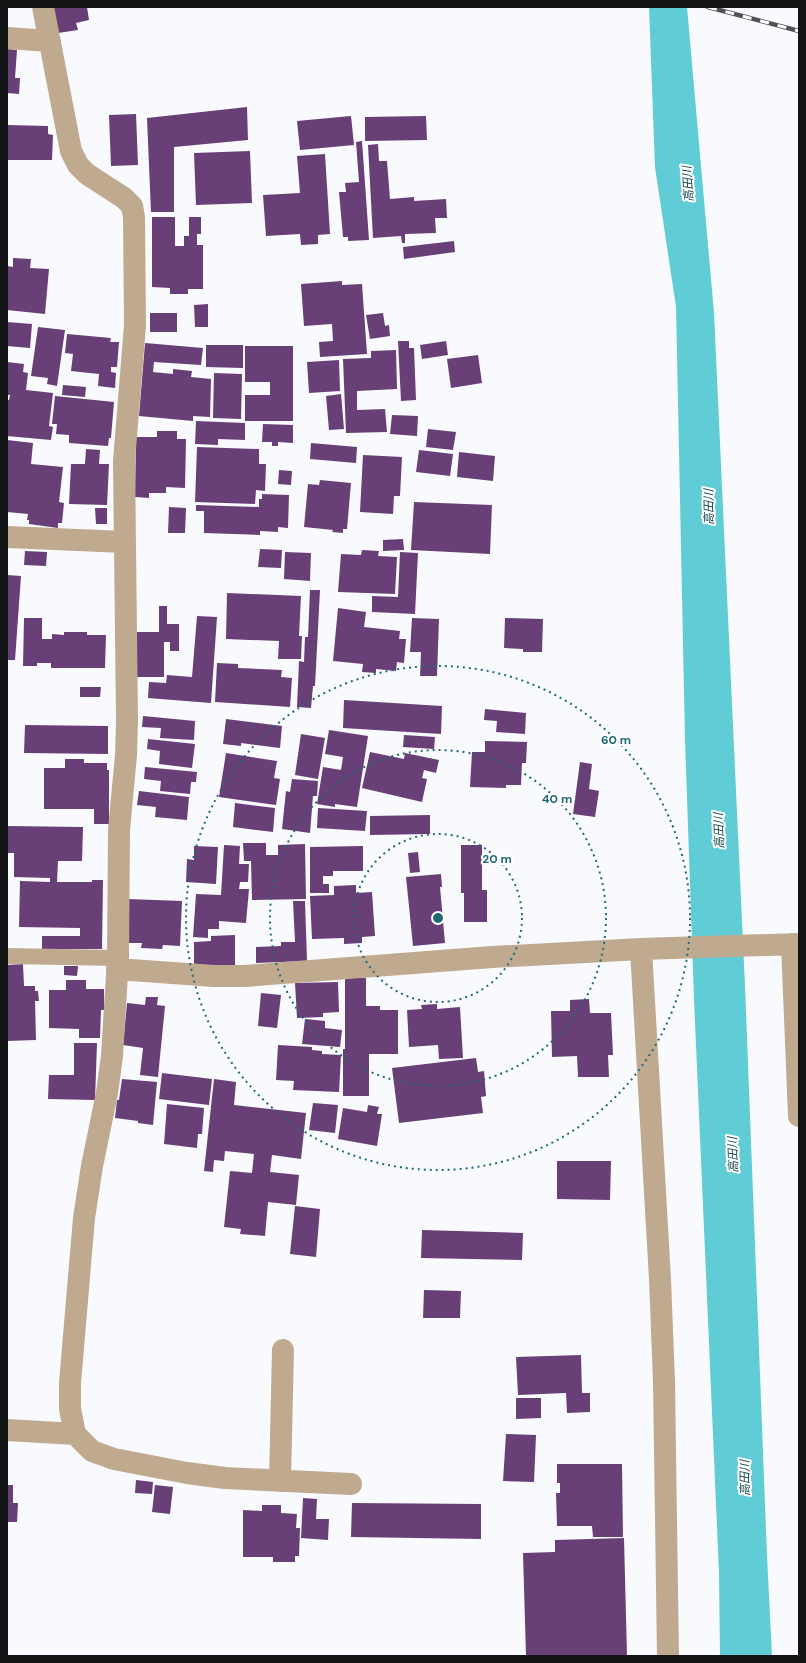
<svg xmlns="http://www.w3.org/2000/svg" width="806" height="1663" font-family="'DM Sans','Noto Sans JP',sans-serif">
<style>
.water{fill:#60cdd6}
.building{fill:#683f77}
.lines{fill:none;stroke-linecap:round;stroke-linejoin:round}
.service{stroke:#c0aa8f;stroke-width:16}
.minor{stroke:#c0aa8f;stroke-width:22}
.rail-casing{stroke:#505154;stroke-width:4.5}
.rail{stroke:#fff;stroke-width:3;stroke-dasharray:9;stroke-linecap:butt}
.ring{fill:none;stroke:#236978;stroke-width:2;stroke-dasharray:2 4}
.labels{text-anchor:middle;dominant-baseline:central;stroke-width:4;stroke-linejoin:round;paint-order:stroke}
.water-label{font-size:12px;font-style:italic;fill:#1c4d51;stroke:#fff}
.centre{fill:#236978;stroke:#fff;stroke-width:2}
.ring-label{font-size:12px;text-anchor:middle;font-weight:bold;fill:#236978;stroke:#fff;stroke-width:4;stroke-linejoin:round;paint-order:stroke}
</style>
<rect width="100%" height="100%" fill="#f9fafe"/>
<!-- water -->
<path class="water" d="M 649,7 L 687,7 L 714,313 L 745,986 L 767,1556 L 772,1656 L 720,1656 L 719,1573 L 694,999 L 685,740 L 676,307 L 655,167 Z"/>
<!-- building -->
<path class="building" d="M 52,7 L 87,7 L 89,20 L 76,23 L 78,30 L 58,33 Z
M 7,49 L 17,50 L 15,78 L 20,78 L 19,94 L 7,93 Z
M 247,107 L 248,140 L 174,147 L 174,212 L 151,212 L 147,118 Z
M 136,114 L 138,165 L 111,166 L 109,115 Z
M 351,116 L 354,145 L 300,150 L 297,121 Z
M 426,116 L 427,140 L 365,141 L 365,117 Z
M 7,125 L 48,126 L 48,134 L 53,135 L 52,160 L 7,160 Z
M 362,141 L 369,240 L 348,241 L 348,237 L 343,237 L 339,192 L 346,192 L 345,183 L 359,182 L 356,142 Z
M 378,144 L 379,161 L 387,161 L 390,199 L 414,197 L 414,201 L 446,199 L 447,218 L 435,218 L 436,233 L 405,234 L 405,243 L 402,243 L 401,236 L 373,238 L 368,145 Z
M 250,151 L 252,203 L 196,205 L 194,153 Z
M 325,154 L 330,234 L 318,235 L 318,244 L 301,245 L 300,234 L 266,236 L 263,195 L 300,193 L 297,156 Z
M 152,217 L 175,217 L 175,246 L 184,246 L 184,236 L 189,236 L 189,217 L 201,217 L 201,234 L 197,234 L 197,245 L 203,245 L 203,289 L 188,289 L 188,294 L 170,294 L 170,288 L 152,287 Z
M 454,241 L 455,252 L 404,259 L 403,247 Z
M 13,258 L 31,259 L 30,268 L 49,269 L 45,314 L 7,310 L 7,266 L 13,267 Z
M 342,281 L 342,285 L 362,284 L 367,354 L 320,357 L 319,342 L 333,341 L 332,324 L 304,326 L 301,284 Z
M 208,304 L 208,327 L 195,327 L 194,305 Z
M 150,313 L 177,313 L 177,332 L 150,332 Z
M 383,313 L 385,326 L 389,325 L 390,336 L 370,339 L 366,315 Z
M 7,322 L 32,324 L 30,348 L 7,346 Z
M 38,327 L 65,330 L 57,386 L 47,384 L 48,378 L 31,376 Z
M 67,334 L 111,338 L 110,342 L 119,342 L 117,367 L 111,367 L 111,372 L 116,373 L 115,388 L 98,386 L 99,374 L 71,371 L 73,354 L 65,353 Z
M 398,341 L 409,341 L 409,348 L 414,348 L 416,400 L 401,401 Z
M 446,341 L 448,355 L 422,359 L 420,345 Z
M 145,343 L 203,348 L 201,365 L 154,362 L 153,372 L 173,374 L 173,369 L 192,371 L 191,377 L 211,379 L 210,417 L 193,416 L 193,421 L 139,416 Z
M 206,345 L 243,345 L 243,368 L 206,367 Z
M 245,346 L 293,346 L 293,421 L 245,421 L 245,395 L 270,395 L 270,382 L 245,382 Z
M 396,350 L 397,389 L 357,391 L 357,410 L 385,409 L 387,432 L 346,433 L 343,359 L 371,358 L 371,351 Z
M 478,355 L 482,383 L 451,388 L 447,359 Z
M 339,360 L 340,391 L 309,393 L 307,362 Z
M 7,362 L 24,364 L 23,372 L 28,373 L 26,390 L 53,393 L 49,426 L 53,427 L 51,440 L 7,436 L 7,400 L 9,400 L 10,395 L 7,395 Z
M 214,373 L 242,374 L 241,419 L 213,418 Z
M 63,385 L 86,387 L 85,397 L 62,395 Z
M 341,394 L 344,429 L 329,430 L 326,396 Z
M 55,396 L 114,402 L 111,438 L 109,438 L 108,446 L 69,443 L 69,435 L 56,434 L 57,424 L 52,424 Z
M 392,415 L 418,416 L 417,436 L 390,434 Z
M 196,421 L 245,423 L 245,440 L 218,439 L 218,445 L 195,444 Z
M 263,424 L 293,425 L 293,443 L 278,442 L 278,446 L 272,446 L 272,442 L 262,442 Z
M 428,429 L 456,432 L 453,450 L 426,447 Z
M 157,431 L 177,431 L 177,439 L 186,439 L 185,488 L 166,487 L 166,493 L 149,493 L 149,498 L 135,497 L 136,437 L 157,437 Z
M 7,440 L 33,443 L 31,464 L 63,467 L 59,502 L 64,503 L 62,523 L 58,523 L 58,528 L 29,524 L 29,520 L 27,520 L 28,514 L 7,512 Z
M 311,443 L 357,447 L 356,463 L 310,459 Z
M 197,447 L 259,449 L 259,464 L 266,464 L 265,491 L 256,490 L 255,504 L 195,502 Z
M 86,449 L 100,450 L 99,464 L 109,464 L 107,505 L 69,504 L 71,464 L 85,464 Z
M 419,450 L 453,454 L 450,476 L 416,472 Z
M 459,452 L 495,456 L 493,481 L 457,477 Z
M 363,455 L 402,457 L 400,496 L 394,496 L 393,514 L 360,512 Z
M 279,470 L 292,471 L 291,485 L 278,484 Z
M 320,480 L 351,483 L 347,529 L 343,529 L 343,533 L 332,532 L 333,530 L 304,527 L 308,484 L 319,485 Z
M 262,494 L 289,495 L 288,528 L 278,527 L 278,532 L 260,531 L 260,535 L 204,533 L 204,511 L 196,511 L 196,505 L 259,507 L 259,499 L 262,499 Z
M 414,502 L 492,505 L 490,554 L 411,550 Z
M 169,507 L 186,508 L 185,533 L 168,533 Z
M 95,508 L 107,508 L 107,524 L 96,524 Z
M 403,539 L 404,550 L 383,551 L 383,540 Z
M 260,549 L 282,550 L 281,568 L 258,567 Z
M 362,550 L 379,551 L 378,556 L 397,557 L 395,594 L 338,592 L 341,554 L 361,555 Z
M 25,551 L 47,552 L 46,566 L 24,565 Z
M 285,552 L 311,553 L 310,581 L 284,579 Z
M 400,552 L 418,553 L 415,614 L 372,612 L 372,596 L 398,597 Z
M 7,575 L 21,576 L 15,660 L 7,660 Z
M 310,590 L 320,590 L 315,686 L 313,686 L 311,708 L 297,707 L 299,661 L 304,662 L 305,637 L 308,637 Z
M 227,593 L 301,596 L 299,636 L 302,636 L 301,659 L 278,659 L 279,641 L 226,639 Z
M 159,606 L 167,606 L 167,624 L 179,624 L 179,651 L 170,651 L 170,642 L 164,642 L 164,677 L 136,677 L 136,632 L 159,632 Z
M 338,608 L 366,612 L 364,627 L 400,631 L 399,639 L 406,639 L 404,663 L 397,662 L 396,671 L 376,669 L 376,673 L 362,672 L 363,664 L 333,661 Z
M 197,616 L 217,617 L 211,703 L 148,698 L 149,682 L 166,683 L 167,675 L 192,677 Z
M 24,618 L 42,618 L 42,639 L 52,639 L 52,634 L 64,635 L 64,632 L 87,632 L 87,635 L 106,635 L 105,668 L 51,668 L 51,663 L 37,663 L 37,666 L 23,666 Z
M 412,618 L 439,619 L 437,676 L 420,676 L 421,652 L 410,652 Z
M 505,618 L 543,619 L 542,652 L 523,652 L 523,649 L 504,648 Z
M 217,663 L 238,664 L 238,668 L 282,670 L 281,677 L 292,678 L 290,707 L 215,702 Z
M 80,687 L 101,687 L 100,697 L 80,697 Z
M 344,700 L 442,706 L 441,734 L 343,728 Z
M 485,709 L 526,713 L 525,734 L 496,732 L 497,721 L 484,720 Z
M 143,716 L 195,721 L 194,740 L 160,738 L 161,728 L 142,727 Z
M 226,719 L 282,726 L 280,748 L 241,743 L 241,746 L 223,744 Z
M 25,725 L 108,726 L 108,754 L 24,753 Z
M 329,730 L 368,736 L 357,807 L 335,804 L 335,807 L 317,804 L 323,767 L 341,770 L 343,757 L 325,754 Z
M 301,734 L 325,738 L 318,779 L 295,775 Z
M 404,735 L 435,737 L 434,749 L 403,747 Z
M 148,739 L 195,744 L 192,768 L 159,764 L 160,751 L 147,749 Z
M 485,741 L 527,742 L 526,763 L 522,763 L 521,785 L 506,785 L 506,788 L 470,787 L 472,752 L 485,752 Z
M 370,752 L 404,759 L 405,753 L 439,760 L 436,773 L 424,770 L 422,778 L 427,779 L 422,802 L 362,788 Z
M 226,753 L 277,761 L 274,778 L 280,779 L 276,805 L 219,797 Z
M 65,759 L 84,759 L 84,763 L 107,763 L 107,770 L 109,770 L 109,824 L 94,824 L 94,809 L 44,809 L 44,768 L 65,768 Z
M 580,762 L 592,764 L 589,789 L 599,791 L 595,817 L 573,814 Z
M 145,767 L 197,772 L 196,782 L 191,782 L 190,794 L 160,791 L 161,781 L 144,779 Z
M 292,779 L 318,781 L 317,796 L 313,796 L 310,833 L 282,829 L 286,791 L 290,792 Z
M 139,791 L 189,797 L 187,820 L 155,817 L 156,807 L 137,805 Z
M 235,803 L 275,808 L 273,832 L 233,827 Z
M 318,808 L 367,811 L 365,831 L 317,828 Z
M 430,815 L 430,834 L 370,835 L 370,816 Z
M 7,826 L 83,827 L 82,861 L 58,861 L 57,882 L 92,882 L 92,880 L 103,880 L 102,949 L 42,949 L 42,936 L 80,936 L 80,928 L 19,927 L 20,881 L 50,882 L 50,878 L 14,877 L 14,853 L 7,853 Z
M 243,843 L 266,843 L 266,855 L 278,855 L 278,845 L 305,844 L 306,899 L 252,900 L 251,861 L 244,861 Z
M 224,845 L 240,846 L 239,864 L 249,864 L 248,882 L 240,882 L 239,889 L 249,889 L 246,923 L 219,921 L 219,929 L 208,929 L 208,938 L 193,937 L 196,894 L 221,895 Z
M 461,845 L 482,845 L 482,890 L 487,890 L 487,922 L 464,922 L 464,893 L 461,893 Z
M 194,846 L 218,847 L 216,884 L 186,882 L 187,859 L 194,860 Z
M 363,846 L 363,871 L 333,871 L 333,876 L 323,876 L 323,884 L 329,884 L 329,893 L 310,893 L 310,847 Z
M 418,852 L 420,872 L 410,873 L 408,853 Z
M 441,874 L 442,887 L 440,887 L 445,943 L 413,946 L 406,877 Z
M 356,885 L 356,893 L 372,892 L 375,936 L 362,937 L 362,943 L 344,944 L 344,938 L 312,939 L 310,896 L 334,895 L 334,886 Z
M 127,899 L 182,901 L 180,946 L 163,945 L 162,949 L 141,948 L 142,943 L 125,943 Z
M 293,901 L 305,901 L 307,961 L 256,963 L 256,947 L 281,946 L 281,942 L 295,942 Z
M 235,935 L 235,966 L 194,966 L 194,942 L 211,941 L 211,936 Z
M 23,964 L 24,986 L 35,986 L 35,991 L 38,991 L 39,1001 L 35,1001 L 36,1040 L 7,1041 L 7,965 Z
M 64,966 L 78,966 L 77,976 L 64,975 Z
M 345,978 L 366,978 L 366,1006 L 380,1006 L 380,1010 L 398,1010 L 398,1054 L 369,1054 L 369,1096 L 343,1096 L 343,1049 L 345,1049 Z
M 66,980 L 86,980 L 86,989 L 104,989 L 104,1010 L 101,1010 L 100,1038 L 79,1038 L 79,1029 L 49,1028 L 49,990 L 66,990 Z
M 338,982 L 339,1012 L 323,1013 L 323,1017 L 297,1018 L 295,983 Z
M 261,993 L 281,995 L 277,1028 L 258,1026 Z
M 146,997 L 158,997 L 157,1005 L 165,1006 L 158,1077 L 140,1075 L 143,1048 L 123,1045 L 127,1003 L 145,1005 Z
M 589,999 L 590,1013 L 611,1013 L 613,1055 L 608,1055 L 609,1077 L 578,1077 L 577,1056 L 552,1057 L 551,1011 L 570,1011 L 570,1000 Z
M 437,1004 L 437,1009 L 460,1007 L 463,1058 L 439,1059 L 438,1045 L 409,1047 L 407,1010 L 422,1009 L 421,1005 Z
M 305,1019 L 325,1021 L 325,1028 L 342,1030 L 340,1047 L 302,1044 Z
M 74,1043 L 97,1043 L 95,1100 L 48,1099 L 49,1075 L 74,1075 Z
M 278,1045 L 312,1047 L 312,1050 L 322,1051 L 322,1054 L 341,1055 L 339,1092 L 293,1090 L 294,1081 L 276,1080 Z
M 476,1058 L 478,1072 L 484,1071 L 486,1096 L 481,1097 L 483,1113 L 399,1123 L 392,1068 Z
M 162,1073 L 212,1079 L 209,1105 L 159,1099 Z
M 122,1079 L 157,1082 L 153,1125 L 138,1123 L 138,1121 L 115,1118 L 117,1100 L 119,1100 Z
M 214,1079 L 236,1082 L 234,1105 L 306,1113 L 301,1159 L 272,1155 L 270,1172 L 299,1175 L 296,1205 L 268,1202 L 265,1236 L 240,1234 L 241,1229 L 224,1227 L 230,1171 L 252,1173 L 254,1154 L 225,1151 L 224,1161 L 214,1160 L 213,1172 L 204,1171 Z
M 313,1103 L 338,1105 L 335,1133 L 309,1130 Z
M 167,1104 L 204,1108 L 202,1134 L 198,1134 L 197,1148 L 164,1144 Z
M 368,1105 L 379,1107 L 377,1114 L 382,1114 L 377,1146 L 338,1139 L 343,1108 L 367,1112 Z
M 557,1161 L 611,1161 L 610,1200 L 557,1199 Z
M 295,1206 L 320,1209 L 316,1257 L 290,1254 Z
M 422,1230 L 523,1233 L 522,1260 L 421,1258 Z
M 424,1290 L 461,1291 L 460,1318 L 423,1318 Z
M 581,1355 L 582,1393 L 590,1393 L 590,1412 L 567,1413 L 566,1393 L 518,1395 L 516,1357 Z
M 516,1398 L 541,1398 L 541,1418 L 516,1419 Z
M 506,1434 L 536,1435 L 534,1482 L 503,1481 Z
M 557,1464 L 622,1464 L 623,1537 L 593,1537 L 592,1526 L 557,1526 L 556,1493 L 560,1493 L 560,1483 L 557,1483 Z
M 136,1480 L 153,1482 L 152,1494 L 135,1493 Z
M 7,1485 L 13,1485 L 13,1503 L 18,1503 L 17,1522 L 7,1522 Z
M 155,1485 L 173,1487 L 170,1514 L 152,1512 Z
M 303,1498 L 317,1499 L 316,1519 L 329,1519 L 328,1540 L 301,1538 Z
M 352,1503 L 481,1504 L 481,1539 L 351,1537 Z
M 262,1505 L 281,1505 L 281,1513 L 297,1514 L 296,1528 L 300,1528 L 299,1556 L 295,1556 L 295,1562 L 273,1562 L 273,1557 L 243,1557 L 243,1510 L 262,1511 Z
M 624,1538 L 627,1656 L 526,1656 L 523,1553 L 555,1552 L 555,1540 Z"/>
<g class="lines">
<!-- service -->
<path class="service" d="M 7,956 L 118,958"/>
<!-- minor -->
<path class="minor" d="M 43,7 L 71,151 L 78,165 L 87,174 L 124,198 L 132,206 L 134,217 L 135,325 L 124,461 L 127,720 L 126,755 L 119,830 L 118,958 L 112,1056 L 107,1093 L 92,1166 L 84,1218 L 70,1383 L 70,1409 L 75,1434 L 92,1451 L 114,1459 L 187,1473 L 225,1478 L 351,1484
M 7,38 L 50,41
M 7,537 L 124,542
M 792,944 L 799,1116
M 641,949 L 660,1279 L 664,1382 L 668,1656
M 117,969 L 214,976 L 245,976 L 492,957 L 641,949 L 799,944
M 7,1430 L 75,1434
M 280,1481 L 283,1350"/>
<defs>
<path id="rail" d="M 708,7 L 799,31"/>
</defs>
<!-- rail casing -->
<use href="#rail" class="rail-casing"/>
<!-- rail -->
<use href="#rail" class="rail"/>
</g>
<!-- distance rings -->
<g class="ring">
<circle cx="438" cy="918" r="84"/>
<circle cx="438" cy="918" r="168"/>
<circle cx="438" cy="918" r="252"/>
</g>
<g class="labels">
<!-- water labels -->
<g class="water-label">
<text transform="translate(688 184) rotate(-94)">高田川</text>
<text transform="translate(709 507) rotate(-91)">高田川</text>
<text transform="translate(719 831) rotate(-92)">高田川</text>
<text transform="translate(733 1155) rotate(-92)">高田川</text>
<text transform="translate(745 1478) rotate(-91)">高田川</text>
</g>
</g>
<circle cx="438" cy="918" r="6" class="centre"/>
<g class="ring-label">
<text x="616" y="744">60 m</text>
<text x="557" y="803">40 m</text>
<text x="497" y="863">20 m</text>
</g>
<!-- border -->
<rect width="806" height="1663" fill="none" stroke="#131416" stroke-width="16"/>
</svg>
